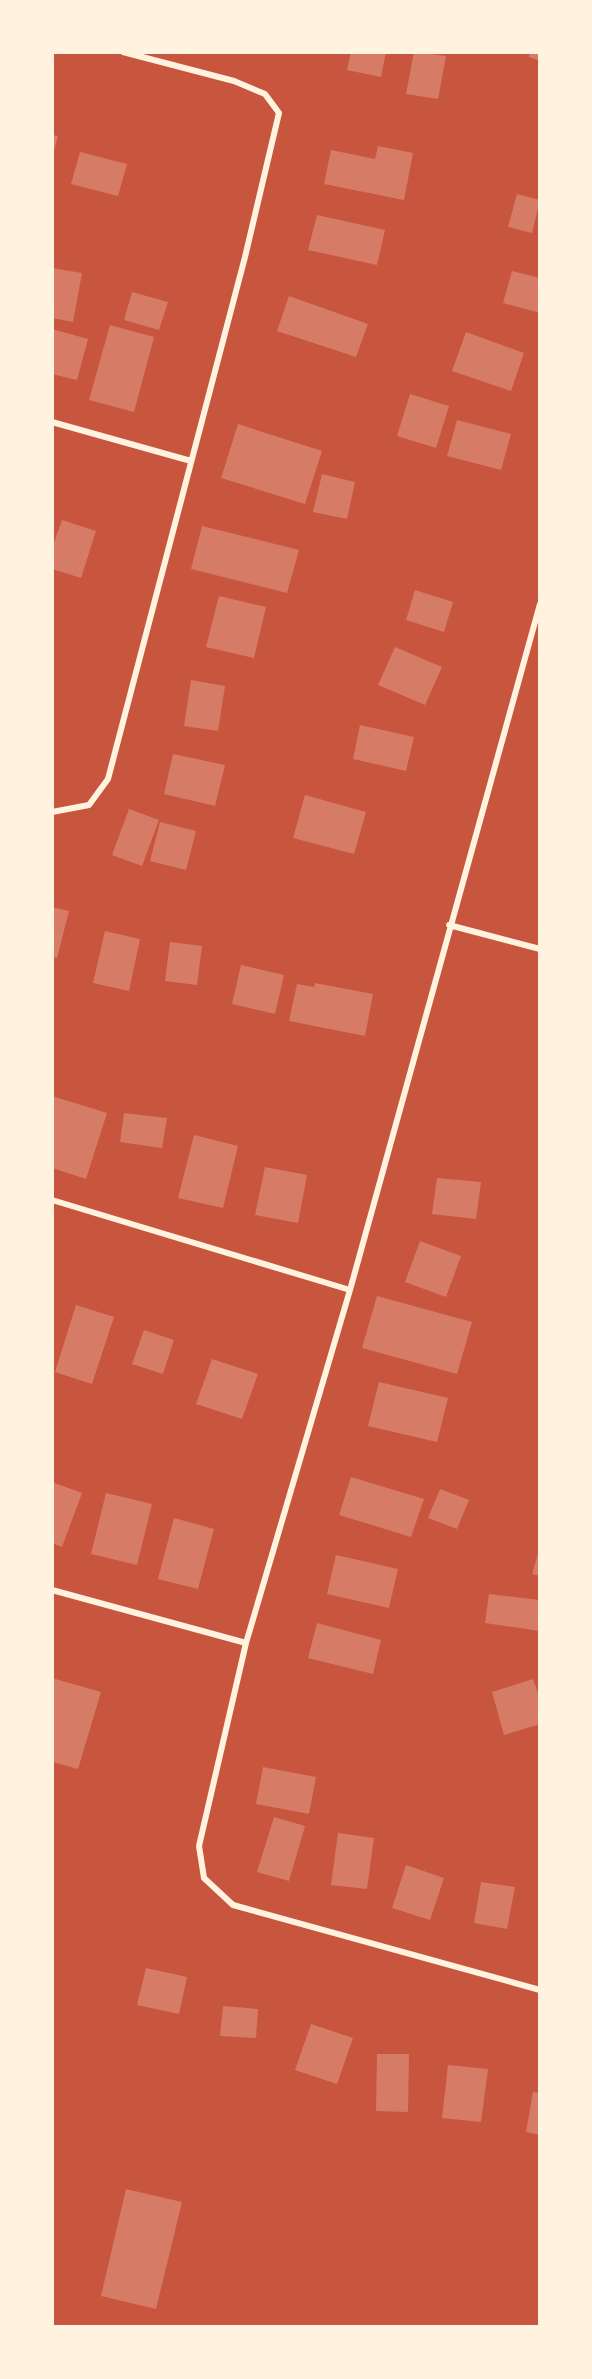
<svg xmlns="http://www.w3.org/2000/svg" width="592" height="2379" font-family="'Sofia Sans Condensed',sans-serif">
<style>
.building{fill:#d67c66}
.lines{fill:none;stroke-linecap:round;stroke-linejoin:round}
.minor{stroke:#fff3e0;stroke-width:6}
</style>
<rect width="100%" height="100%" fill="#c8553d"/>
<!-- building -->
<path class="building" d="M 351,52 L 386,52 L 381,77 L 347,70 Z
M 414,52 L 446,56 L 438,99 L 406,94 Z
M 530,52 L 540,52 L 540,61 L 529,57 Z
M 52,135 L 58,136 L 53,155 L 52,154 Z
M 378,146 L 413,153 L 404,200 L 324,184 L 331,150 L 375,159 Z
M 80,152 L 127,164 L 118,196 L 71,184 Z
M 517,194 L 540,200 L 532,233 L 508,227 Z
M 317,215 L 385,230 L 377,265 L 308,250 Z
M 52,268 L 82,273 L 73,322 L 52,318 Z
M 512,271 L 540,278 L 540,313 L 503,303 Z
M 132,292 L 168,302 L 159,330 L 124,320 Z
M 289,296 L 368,324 L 356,357 L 277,331 Z
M 110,325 L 154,337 L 134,412 L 89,400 Z
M 52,329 L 88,339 L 77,380 L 52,374 Z
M 466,332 L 524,353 L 511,391 L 452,371 Z
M 410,394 L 449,406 L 436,448 L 397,436 Z
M 457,420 L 511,434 L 501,470 L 447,456 Z
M 238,424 L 322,451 L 305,504 L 221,478 Z
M 322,474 L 355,482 L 347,519 L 313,512 Z
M 62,520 L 96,531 L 81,578 L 52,569 L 52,548 Z
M 202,526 L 299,550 L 287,593 L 191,569 Z
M 415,590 L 453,602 L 444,632 L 406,620 Z
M 219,596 L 266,607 L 254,658 L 206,647 Z
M 395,647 L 442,667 L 425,705 L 378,685 Z
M 191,680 L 225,686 L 218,731 L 184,726 Z
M 360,725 L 414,737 L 406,771 L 353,759 Z
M 173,754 L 225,765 L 215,806 L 164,794 Z
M 305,795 L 366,812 L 354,854 L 293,838 Z
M 129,809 L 159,820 L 142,866 L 112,855 Z
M 160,822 L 196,831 L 186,870 L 150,861 Z
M 52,907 L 69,911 L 57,958 L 52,957 Z
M 105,931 L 140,939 L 129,991 L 93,983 Z
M 170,942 L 202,946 L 197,985 L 165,981 Z
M 241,965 L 284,975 L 275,1014 L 232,1004 Z
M 315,983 L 373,994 L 365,1036 L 289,1021 L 297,984 L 314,987 Z
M 52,1096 L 107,1113 L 86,1179 L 52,1168 Z
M 124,1113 L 167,1118 L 162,1148 L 120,1142 Z
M 194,1135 L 238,1146 L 223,1208 L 178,1198 Z
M 265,1167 L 307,1175 L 298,1223 L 255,1215 Z
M 437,1178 L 481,1182 L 476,1219 L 432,1214 Z
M 420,1241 L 461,1256 L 446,1297 L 405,1282 Z
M 377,1296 L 472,1322 L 457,1374 L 362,1348 Z
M 76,1305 L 114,1317 L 92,1384 L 55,1372 Z
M 144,1330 L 174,1340 L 163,1374 L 132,1364 Z
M 212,1359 L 258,1374 L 242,1419 L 196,1404 Z
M 379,1382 L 448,1398 L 437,1442 L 368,1426 Z
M 351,1477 L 424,1499 L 411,1537 L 339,1515 Z
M 52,1482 L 82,1493 L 62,1547 L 52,1543 Z
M 440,1489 L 469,1500 L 457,1529 L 428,1518 Z
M 106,1493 L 152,1504 L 137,1565 L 91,1554 Z
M 174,1518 L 214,1529 L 198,1589 L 158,1579 Z
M 539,1550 L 540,1550 L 540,1576 L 532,1574 Z
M 336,1555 L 398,1569 L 389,1608 L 327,1594 Z
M 489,1594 L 540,1600 L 540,1631 L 485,1623 Z
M 317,1623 L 381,1640 L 373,1674 L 308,1658 Z
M 52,1678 L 101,1692 L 78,1769 L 52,1762 Z
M 533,1679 L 540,1699 L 540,1724 L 504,1735 L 492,1692 Z
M 263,1767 L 316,1777 L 309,1814 L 256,1804 Z
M 274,1817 L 305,1826 L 289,1881 L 257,1872 Z
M 338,1833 L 374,1838 L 367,1889 L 331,1885 Z
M 406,1865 L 444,1878 L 430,1920 L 392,1908 Z
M 481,1882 L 515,1887 L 507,1929 L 474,1923 Z
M 146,1968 L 187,1977 L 179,2014 L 137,2005 Z
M 223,2006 L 258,2009 L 256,2038 L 220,2036 Z
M 311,2024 L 353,2038 L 337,2084 L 295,2070 Z
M 377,2054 L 409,2054 L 408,2112 L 376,2111 Z
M 448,2065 L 488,2069 L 481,2122 L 442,2118 Z
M 533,2092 L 540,2093 L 540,2135 L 526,2132 Z
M 126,2189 L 182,2202 L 156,2309 L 101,2296 Z"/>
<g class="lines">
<!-- minor -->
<path class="minor" d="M 52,422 L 191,461
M 52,812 L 89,805 L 108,779 L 245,257 L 279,113 L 265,94 L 234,81 L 123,52
M 449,925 L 540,949
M 52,1200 L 350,1290
M 52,1590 L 246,1643 L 350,1290 L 540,604
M 246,1643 L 199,1846 L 204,1878 L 233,1905 L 540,1990"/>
</g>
<!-- border -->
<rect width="592" height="2379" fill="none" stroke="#fff3e0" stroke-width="108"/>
</svg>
